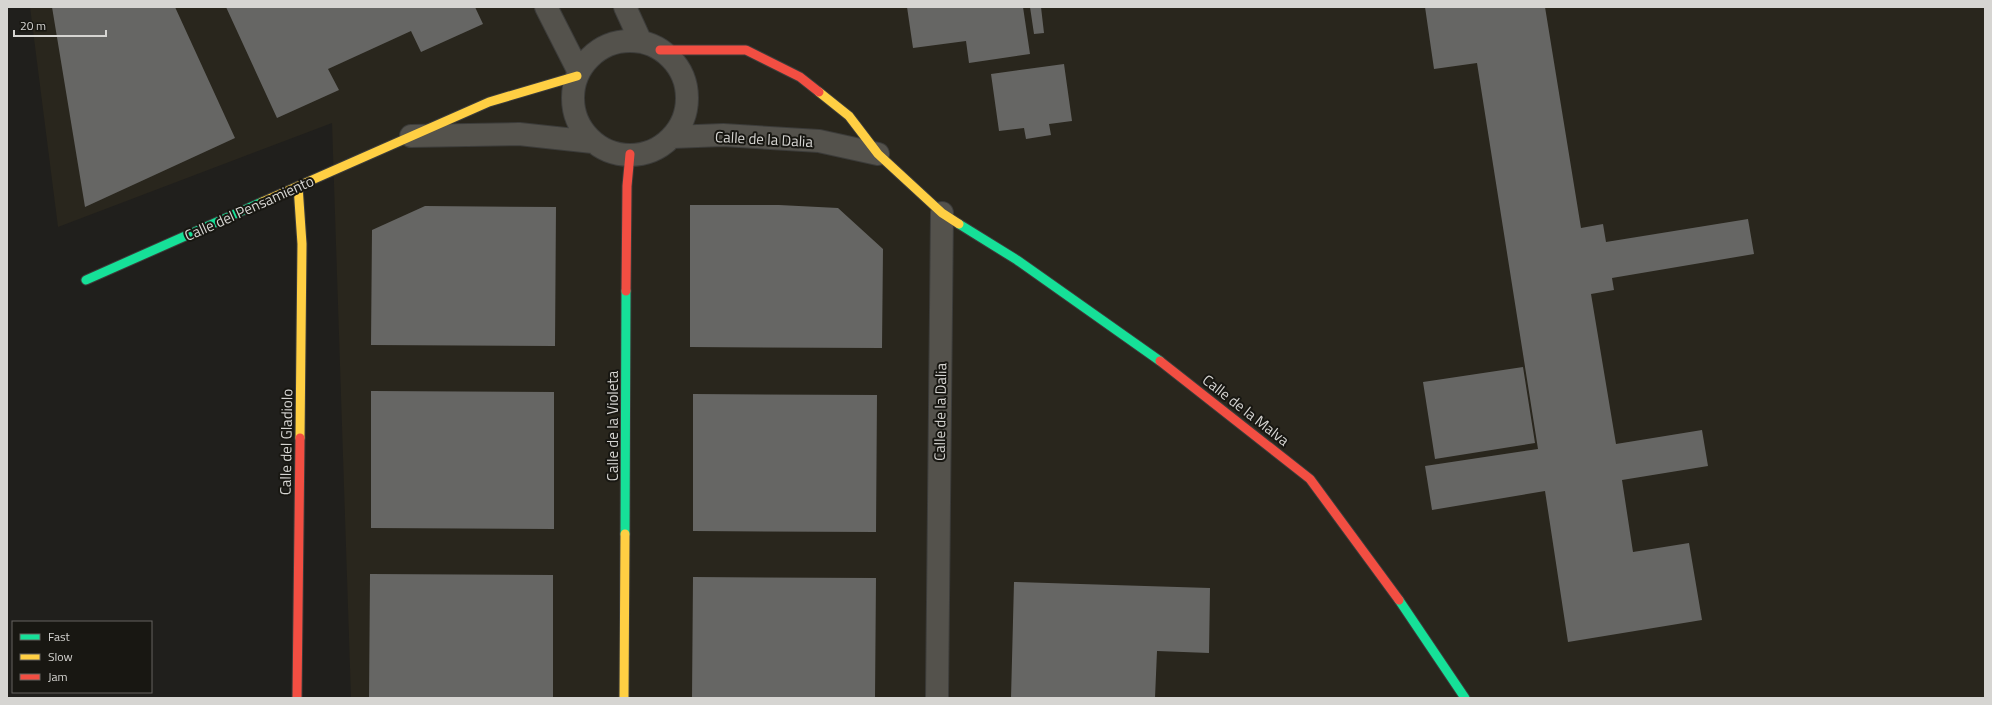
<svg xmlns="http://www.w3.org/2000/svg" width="1992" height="705" font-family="'Titillium Web',sans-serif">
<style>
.built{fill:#29261d}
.building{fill:#666664}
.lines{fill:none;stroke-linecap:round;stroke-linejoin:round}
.street-casing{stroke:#3c3c3a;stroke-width:24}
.fast-casing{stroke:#3c3c3a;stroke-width:11}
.slow-casing{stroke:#3c3c3a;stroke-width:11}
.jam-casing{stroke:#3c3c3a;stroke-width:11}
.street{stroke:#54524c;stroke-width:22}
.fast{stroke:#16e098;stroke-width:9}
.slow{stroke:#ffcf43;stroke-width:9}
.jam{stroke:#f24e42;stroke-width:9}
.labels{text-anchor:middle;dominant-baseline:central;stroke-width:4;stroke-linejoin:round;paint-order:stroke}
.street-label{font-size:15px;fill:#d6d5d2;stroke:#181712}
</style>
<rect width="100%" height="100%" fill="#201f1c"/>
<!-- built -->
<path class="built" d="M 30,7 L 1985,7 L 1985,698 L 351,698 L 332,123 L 58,227 Z"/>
<!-- building -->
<path class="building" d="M 52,7 L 175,7 L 235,138 L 85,207 Z
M 226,7 L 475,7 L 483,24 L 421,52 L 411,31 L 328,69 L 339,90 L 277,118 Z
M 907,7 L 1023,7 L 1030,54 L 969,63 L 966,41 L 913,48 Z
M 1030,7 L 1041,7 L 1044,33 L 1034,34 Z
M 1425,7 L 1545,7 L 1581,228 L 1603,224 L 1606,242 L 1748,219 L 1754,254 L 1612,278 L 1614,290 L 1591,294 L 1616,444 L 1702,430 L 1708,466 L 1622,480 L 1633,552 L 1689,543 L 1702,620 L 1568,642 L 1545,491 L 1432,510 L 1425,466 L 1538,449 L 1477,63 L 1434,69 Z
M 1064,64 L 1072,121 L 1049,124 L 1051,135 L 1026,139 L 1024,128 L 999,131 L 991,74 Z
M 690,205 L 779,205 L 838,208 L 883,249 L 882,348 L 690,347 Z
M 425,206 L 556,207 L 555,346 L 371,345 L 372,230 Z
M 1523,367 L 1535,443 L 1435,459 L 1423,382 Z
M 371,391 L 554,392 L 554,529 L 371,528 Z
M 693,394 L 877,395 L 876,532 L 693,531 Z
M 370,574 L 553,575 L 553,698 L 369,698 Z
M 693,577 L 876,578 L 875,698 L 692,698 Z
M 1014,582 L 1210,588 L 1209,653 L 1157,651 L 1155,698 L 1011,698 Z"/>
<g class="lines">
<defs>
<path id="street" d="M 546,7 L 579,72
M 625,7 L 641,42
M573 98a57 57 0 1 1 114 0a57 57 0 1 1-114 0Z
M 411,136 L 519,134 L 593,142
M 672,137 L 723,135 L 819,141 L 878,154
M 937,698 L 942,213"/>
<path id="fast" d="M 959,224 L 1017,260 L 1160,361
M 86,280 L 262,202
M 625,534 L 626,291
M 1399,600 L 1465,698"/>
<path id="slow" d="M 819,92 L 849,116 L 878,154 L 942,213 L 959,224
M 298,186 L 302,244 L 300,438
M 262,202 L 489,102 L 577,76
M 624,698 L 625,534"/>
<path id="jam" d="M 660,50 L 746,50 L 800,77 L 819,92
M 626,291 L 627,186 L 630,154
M 1160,361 L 1310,479 L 1399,600
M 297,698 L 300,438"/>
</defs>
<!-- street casing -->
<use href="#street" class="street-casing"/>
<!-- fast casing -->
<use href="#fast" class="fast-casing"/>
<!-- slow casing -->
<use href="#slow" class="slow-casing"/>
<!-- jam casing -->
<use href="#jam" class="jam-casing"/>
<!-- street -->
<use href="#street" class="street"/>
<!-- fast -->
<use href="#fast" class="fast"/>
<!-- slow -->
<use href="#slow" class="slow"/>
<!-- jam -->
<use href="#jam" class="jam"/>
</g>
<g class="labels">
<!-- street labels -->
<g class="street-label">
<text transform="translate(764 139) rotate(3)">Calle de la Dalia</text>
<text transform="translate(249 208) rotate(-24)">Calle del Pensamiento</text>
<text transform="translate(1246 410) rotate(38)">Calle de la Malva</text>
<text transform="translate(940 412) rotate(-89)">Calle de la Dalia</text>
<text transform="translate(612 426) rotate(-90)">Calle de la Violeta</text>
<text transform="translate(286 442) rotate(-89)">Calle del Gladiolo</text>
</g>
</g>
<!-- border -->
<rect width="1992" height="705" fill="none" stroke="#d6d5d2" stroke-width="16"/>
<!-- legend -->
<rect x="12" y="621" width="140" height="72" fill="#181712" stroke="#64635f"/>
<rect x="20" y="634" width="20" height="6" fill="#16e098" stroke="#64635f"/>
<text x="48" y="641" font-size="12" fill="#d6d5d2">Fast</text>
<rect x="20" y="654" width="20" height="6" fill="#ffcf43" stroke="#64635f"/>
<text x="48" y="661" font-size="12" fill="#d6d5d2">Slow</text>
<rect x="20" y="674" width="20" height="6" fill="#f24e42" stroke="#64635f"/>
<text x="48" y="681" font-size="12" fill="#d6d5d2">Jam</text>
<!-- scale -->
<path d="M14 30v6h92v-6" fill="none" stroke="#d6d5d2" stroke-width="2"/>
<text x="20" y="30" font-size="12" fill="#d6d5d2" stroke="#181712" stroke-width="3" paint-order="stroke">20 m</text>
</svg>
